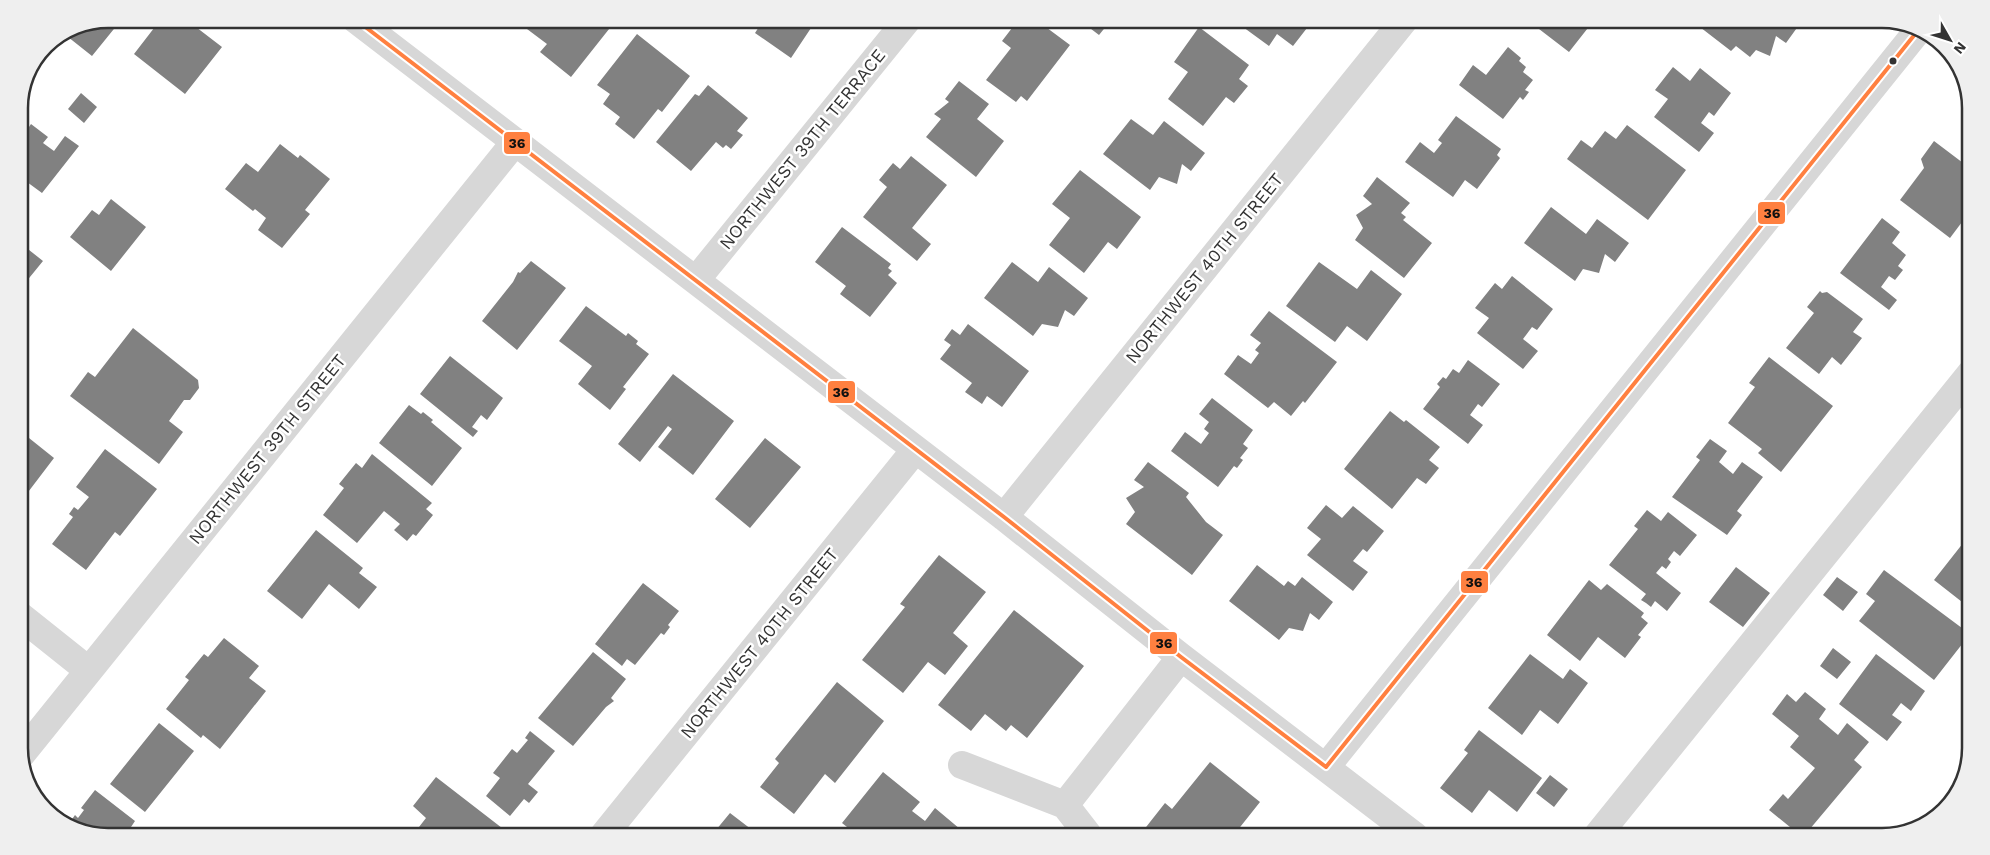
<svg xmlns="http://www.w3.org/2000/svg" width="1990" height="855" font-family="'Work Sans',sans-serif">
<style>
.building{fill:#818181}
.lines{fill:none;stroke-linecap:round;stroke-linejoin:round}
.minor{stroke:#d7d7d7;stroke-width:28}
.bus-1-casing{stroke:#fff;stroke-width:8}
.bus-1{stroke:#ff8040;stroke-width:4}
.bus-dot{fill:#333;stroke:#fff;stroke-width:2}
.labels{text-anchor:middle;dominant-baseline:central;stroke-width:5;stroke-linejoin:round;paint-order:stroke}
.street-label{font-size:18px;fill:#333;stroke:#fff}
.rim{fill:none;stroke:#333;stroke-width:2.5}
.line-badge{stroke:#fff;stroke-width:2}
.pale-badge-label{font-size:14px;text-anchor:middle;font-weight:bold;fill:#111}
</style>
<rect width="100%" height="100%" fill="#fff"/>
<!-- building -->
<path class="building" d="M 108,19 L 122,19 L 92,56 L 63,33 L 74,25 Z
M 161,19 L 196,19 L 192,24 L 222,47 L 185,94 L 134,54 Z
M 479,19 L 492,19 L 487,25 Z
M 522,19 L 617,19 L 571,77 L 540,52 L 547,44 L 519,23 Z
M 764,19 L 817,19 L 791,58 L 755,33 Z
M 1019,19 L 1035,19 L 1070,45 L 1027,101 L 1021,96 L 1016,102 L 986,80 L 1011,48 L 1002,41 Z
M 1078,19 L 1112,19 L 1099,35 Z
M 1232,19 L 1314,19 L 1293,46 L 1277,34 L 1269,46 Z
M 1526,19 L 1595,19 L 1569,52 Z
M 1700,19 L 1791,19 L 1799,25 L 1786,43 L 1776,36 L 1770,56 L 1756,50 L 1750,57 L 1736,46 L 1731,51 L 1696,24 Z
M 1199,27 L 1249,65 L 1239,79 L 1248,86 L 1234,103 L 1226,97 L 1203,126 L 1168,99 L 1188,72 L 1174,62 Z
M 637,34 L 690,76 L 662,112 L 658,109 L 634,139 L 615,124 L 620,117 L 603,104 L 610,94 L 597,85 Z
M 1508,47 L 1521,58 L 1519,61 L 1526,67 L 1523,72 L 1533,80 L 1525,90 L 1529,92 L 1523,100 L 1520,97 L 1503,119 L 1459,85 L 1473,65 L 1486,75 Z
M 1673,67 L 1690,81 L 1700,68 L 1731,93 L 1714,116 L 1709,112 L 1701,123 L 1714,133 L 1699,152 L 1654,117 L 1668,99 L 1655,90 Z
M 959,81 L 989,104 L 977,119 L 1004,141 L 976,177 L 926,137 L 941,119 L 934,114 L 949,102 L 945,99 Z
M 708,85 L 748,118 L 737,131 L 743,135 L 731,149 L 726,145 L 723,148 L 716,142 L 691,171 L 656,142 L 695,94 L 699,96 Z
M 81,93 L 97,107 L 84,123 L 68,109 Z
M 1456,116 L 1501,149 L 1497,155 L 1500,158 L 1477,189 L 1465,180 L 1453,197 L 1405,162 L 1420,142 L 1434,153 L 1442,143 L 1438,140 Z
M 1131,119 L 1153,135 L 1164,121 L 1205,153 L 1191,171 L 1182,164 L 1177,184 L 1159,177 L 1150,190 L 1103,154 Z
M 19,124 L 27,130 L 31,124 L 48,137 L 43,143 L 54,151 L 65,136 L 79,146 L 42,193 L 27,182 L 25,185 L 19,180 Z
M 1627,125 L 1686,170 L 1648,220 L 1567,159 L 1581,140 L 1592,148 L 1605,131 L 1616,139 Z
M 1934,141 L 1971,169 L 1971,210 L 1950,238 L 1900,200 L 1924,168 L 1921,159 Z
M 280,144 L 298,158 L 300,155 L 330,179 L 305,210 L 310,214 L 282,248 L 258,230 L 266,218 L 255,209 L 253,211 L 225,189 L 246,163 L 258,172 Z
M 911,156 L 947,185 L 912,228 L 931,244 L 917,261 L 863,217 L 887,187 L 879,180 L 893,163 L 900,169 Z
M 1080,170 L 1141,217 L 1117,249 L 1108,242 L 1084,273 L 1049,245 L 1070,218 L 1052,204 Z
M 1377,177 L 1410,203 L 1401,213 L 1406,217 L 1403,220 L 1432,243 L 1404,278 L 1355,240 L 1363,228 L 1356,215 L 1372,204 L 1363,196 Z
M 111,199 L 146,227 L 111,271 L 70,237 L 92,210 L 99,215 Z
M 1551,207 L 1586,234 L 1597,219 L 1629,243 L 1615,262 L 1605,254 L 1599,273 L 1583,269 L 1575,281 L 1524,243 Z
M 1882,218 L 1900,232 L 1892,243 L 1906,255 L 1898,266 L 1903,270 L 1895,280 L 1889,276 L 1881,287 L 1897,300 L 1889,310 L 1840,273 Z
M 842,227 L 891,264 L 888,268 L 892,271 L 888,275 L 897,283 L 870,317 L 840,294 L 846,286 L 815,262 Z
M 19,242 L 43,261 L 21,288 L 19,287 Z
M 531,261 L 566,288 L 517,350 L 482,321 L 513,282 L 518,272 L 520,273 Z
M 1012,262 L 1038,282 L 1049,267 L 1088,298 L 1074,316 L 1065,310 L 1058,327 L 1042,324 L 1033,336 L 984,298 Z
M 1319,262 L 1357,289 L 1371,270 L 1402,294 L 1367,341 L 1347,326 L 1335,342 L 1286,306 Z
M 1512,276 L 1553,309 L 1537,330 L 1532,327 L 1523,339 L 1538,351 L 1523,369 L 1477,333 L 1489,318 L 1475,308 L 1495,283 L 1502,289 Z
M 1820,291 L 1822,293 L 1827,292 L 1863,319 L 1853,332 L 1862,338 L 1852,351 L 1841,365 L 1832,357 L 1819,374 L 1786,348 L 1814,313 L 1807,307 Z
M 586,306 L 626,336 L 628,333 L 638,341 L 636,344 L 649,354 L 623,387 L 626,389 L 610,410 L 578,384 L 592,366 L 559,341 Z
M 1269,311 L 1337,362 L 1305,403 L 1303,401 L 1291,416 L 1274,402 L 1268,408 L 1224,374 L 1238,355 L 1251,364 L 1259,353 L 1255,350 L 1261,343 L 1250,335 Z
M 968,324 L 1029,371 L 1002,407 L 987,396 L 982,404 L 965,392 L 972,383 L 940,359 L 951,345 L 944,340 L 952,329 L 960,335 Z
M 133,328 L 198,380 L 199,388 L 190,400 L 184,400 L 169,421 L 183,432 L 159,464 L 70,396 L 88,372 L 95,377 Z
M 450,356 L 503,398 L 487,420 L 481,415 L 472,427 L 478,431 L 473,437 L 420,394 Z
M 1769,357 L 1833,406 L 1781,472 L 1758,453 L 1762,449 L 1728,423 L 1755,387 L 1749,383 Z
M 1468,360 L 1500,384 L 1482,407 L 1478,404 L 1470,415 L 1483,425 L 1468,444 L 1423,409 L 1440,387 L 1437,384 L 1443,377 L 1446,379 L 1453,369 L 1459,373 Z
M 673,374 L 734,421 L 693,475 L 658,447 L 672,429 L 668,426 L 640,462 L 618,444 Z
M 1212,398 L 1253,430 L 1243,444 L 1248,448 L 1240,458 L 1243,460 L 1237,468 L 1234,466 L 1218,487 L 1171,451 L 1185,432 L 1201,444 L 1209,433 L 1204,429 L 1209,422 L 1199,414 Z
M 409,405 L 421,414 L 423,412 L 433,420 L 431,422 L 462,448 L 432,486 L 379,443 Z
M 1390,411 L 1404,422 L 1406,420 L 1440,447 L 1429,460 L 1439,468 L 1426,484 L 1417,478 L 1392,509 L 1344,469 Z
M 19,430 L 54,458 L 19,504 Z
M 765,438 L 801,467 L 750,528 L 715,499 Z
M 1710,439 L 1727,451 L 1719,462 L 1733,474 L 1742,462 L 1763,477 L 1737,511 L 1742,515 L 1727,535 L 1672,497 L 1700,460 L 1696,457 Z
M 105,449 L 157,489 L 120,536 L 115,532 L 86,570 L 52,544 L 73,517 L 69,514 L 74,507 L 78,510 L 89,497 L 76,487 Z
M 372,454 L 432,503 L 426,509 L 433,515 L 416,536 L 413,534 L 407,541 L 394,530 L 400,524 L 384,511 L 357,543 L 323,515 L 344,488 L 339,484 L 356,463 L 362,468 Z
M 1148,462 L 1189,493 L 1186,497 L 1206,522 L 1223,535 L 1192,575 L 1126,524 L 1135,512 L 1126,498 L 1144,487 L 1134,480 Z
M 1326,505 L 1342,518 L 1353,506 L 1384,531 L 1367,552 L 1363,549 L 1353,561 L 1368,572 L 1353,591 L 1307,555 L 1321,539 L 1307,528 Z
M 1647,510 L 1661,521 L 1668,512 L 1697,535 L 1680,556 L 1674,551 L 1668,559 L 1671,562 L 1666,569 L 1662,566 L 1656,573 L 1681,593 L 1667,611 L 1655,601 L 1651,607 L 1646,603 L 1641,600 L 1646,594 L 1609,565 L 1638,529 L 1634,526 Z
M 316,530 L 363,568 L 359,573 L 377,587 L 359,609 L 329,584 L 302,619 L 267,591 Z
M 1971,533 L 1971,609 L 1934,580 Z
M 939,555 L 986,592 L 953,633 L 968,646 L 945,675 L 928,662 L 903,693 L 862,660 L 905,607 L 900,604 Z
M 1257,565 L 1284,586 L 1288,581 L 1295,586 L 1302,577 L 1333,602 L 1319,620 L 1310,613 L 1303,631 L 1289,628 L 1279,640 L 1229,601 Z
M 1736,567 L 1770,593 L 1743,627 L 1709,602 Z
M 1884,570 L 1970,634 L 1934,680 L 1859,621 L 1875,601 L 1866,594 Z
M 1837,577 L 1858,592 L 1843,611 L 1823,595 Z
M 1589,580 L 1601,590 L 1607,584 L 1644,613 L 1641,617 L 1648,623 L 1638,635 L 1641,637 L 1625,658 L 1598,637 L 1580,661 L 1547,635 Z
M 643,583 L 679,611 L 668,625 L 670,627 L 664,635 L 661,633 L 635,665 L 627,659 L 622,666 L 595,644 Z
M 1014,610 L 1084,666 L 1027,738 L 1011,725 L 1006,731 L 985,714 L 971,731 L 938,705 Z
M 224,638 L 259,666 L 249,678 L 266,691 L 220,749 L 203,735 L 201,738 L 166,709 L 189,680 L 185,677 L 204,654 L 208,657 Z
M 1833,648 L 1851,662 L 1837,679 L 1820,666 Z
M 593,652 L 626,679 L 611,698 L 614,701 L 606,707 L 573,746 L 538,718 Z
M 1530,654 L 1563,679 L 1570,669 L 1588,683 L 1558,724 L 1540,710 L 1522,735 L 1488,708 Z
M 1876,654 L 1925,691 L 1911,711 L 1901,703 L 1892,715 L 1902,722 L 1887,741 L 1839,704 Z
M 837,682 L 884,721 L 835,783 L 825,774 L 794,814 L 760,787 L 779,763 L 775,759 Z
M 1805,692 L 1826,709 L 1819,719 L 1838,735 L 1847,723 L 1869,742 L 1854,760 L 1862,767 L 1804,836 L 1801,836 L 1769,810 L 1783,794 L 1788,799 L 1815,768 L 1790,747 L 1799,736 L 1772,714 L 1787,694 L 1796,702 Z
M 159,723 L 194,751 L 145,812 L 110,784 Z
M 1479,730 L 1542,778 L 1517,812 L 1489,790 L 1472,813 L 1440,788 L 1468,753 L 1464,750 Z
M 530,731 L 555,751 L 528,784 L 538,792 L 529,803 L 524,799 L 510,816 L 486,796 L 500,778 L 493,773 L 512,749 L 517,753 L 528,740 L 525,738 Z
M 1210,762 L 1260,802 L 1233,836 L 1139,836 L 1165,803 L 1172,809 Z
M 883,772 L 920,802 L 912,811 L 925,821 L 935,808 L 960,829 L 954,836 L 839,836 L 847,827 L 842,823 Z
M 1550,775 L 1568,789 L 1554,807 L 1536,793 Z
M 436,777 L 502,828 L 495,836 L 412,836 L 426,818 L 413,806 Z
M 95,790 L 135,821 L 131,827 L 142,836 L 108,836 L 74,830 L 68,825 L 75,815 L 78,818 L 84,810 L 81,808 Z
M 730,813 L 760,836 L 711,836 Z"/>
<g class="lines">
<!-- minor -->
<path class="minor" d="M 355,19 L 1004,517 L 1181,657 L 1415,836
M 696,280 L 908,19
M 1004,517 L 1405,19
M 19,615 L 88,670
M 20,756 L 515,142
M 962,765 L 1065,805 L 1089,836
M 1326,767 L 1920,28
M 1065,805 L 1181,657
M 603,836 L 915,450
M 1597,836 L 1971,373"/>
<defs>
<path id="bus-1" d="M 355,19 L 1004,517 L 1181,657 L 1326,767
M 1326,767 L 1920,28"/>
</defs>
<!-- bus-1 casing -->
<use href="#bus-1" class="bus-1-casing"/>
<!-- bus-1 -->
<use href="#bus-1" class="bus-1"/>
</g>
<!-- markers -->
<circle class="bus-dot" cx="1893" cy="61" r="4.5"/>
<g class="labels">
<!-- street labels -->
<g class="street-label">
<text transform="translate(802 149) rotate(-51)">NORTHWEST 39TH TERRACE</text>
<text transform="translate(1204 268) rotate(-51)">NORTHWEST 40TH STREET</text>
<text transform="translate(267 449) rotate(-51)">NORTHWEST 39TH STREET</text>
<text transform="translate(759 643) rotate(-51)">NORTHWEST 40TH STREET</text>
</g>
</g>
<!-- crop -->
<path d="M0 0H1990V855H0ZM108 28H1882A80 80 0 0 1 1962 108V748A80 80 0 0 1 1882 828H108A80 80 0 0 1 28 748V108A80 80 0 0 1 108 28Z" fill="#efefef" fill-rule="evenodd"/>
<path class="rim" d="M108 28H1882A80 80 0 0 1 1962 108V748A80 80 0 0 1 1882 828H108A80 80 0 0 1 28 748V108A80 80 0 0 1 108 28Z"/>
<g class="line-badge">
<rect x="503" y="131" width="28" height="24" rx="5" fill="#ff8040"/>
<rect x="1757" y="201" width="29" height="24" rx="5" fill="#ff8040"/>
<rect x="827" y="380" width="29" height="24" rx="5" fill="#ff8040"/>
<rect x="1460" y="570" width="29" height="24" rx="5" fill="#ff8040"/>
<rect x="1149" y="631" width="29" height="24" rx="5" fill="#ff8040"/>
</g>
<g class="pale-badge-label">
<text x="517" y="148">36</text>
<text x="1772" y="218">36</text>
<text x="841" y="397">36</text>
<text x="1474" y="587">36</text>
<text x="1164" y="648">36</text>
</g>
<!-- north arrow -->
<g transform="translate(1950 40) rotate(129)" stroke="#ffffff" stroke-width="4" paint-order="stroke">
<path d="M0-4L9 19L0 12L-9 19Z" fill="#333333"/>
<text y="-8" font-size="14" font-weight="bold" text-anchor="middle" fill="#333333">N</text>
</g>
</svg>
